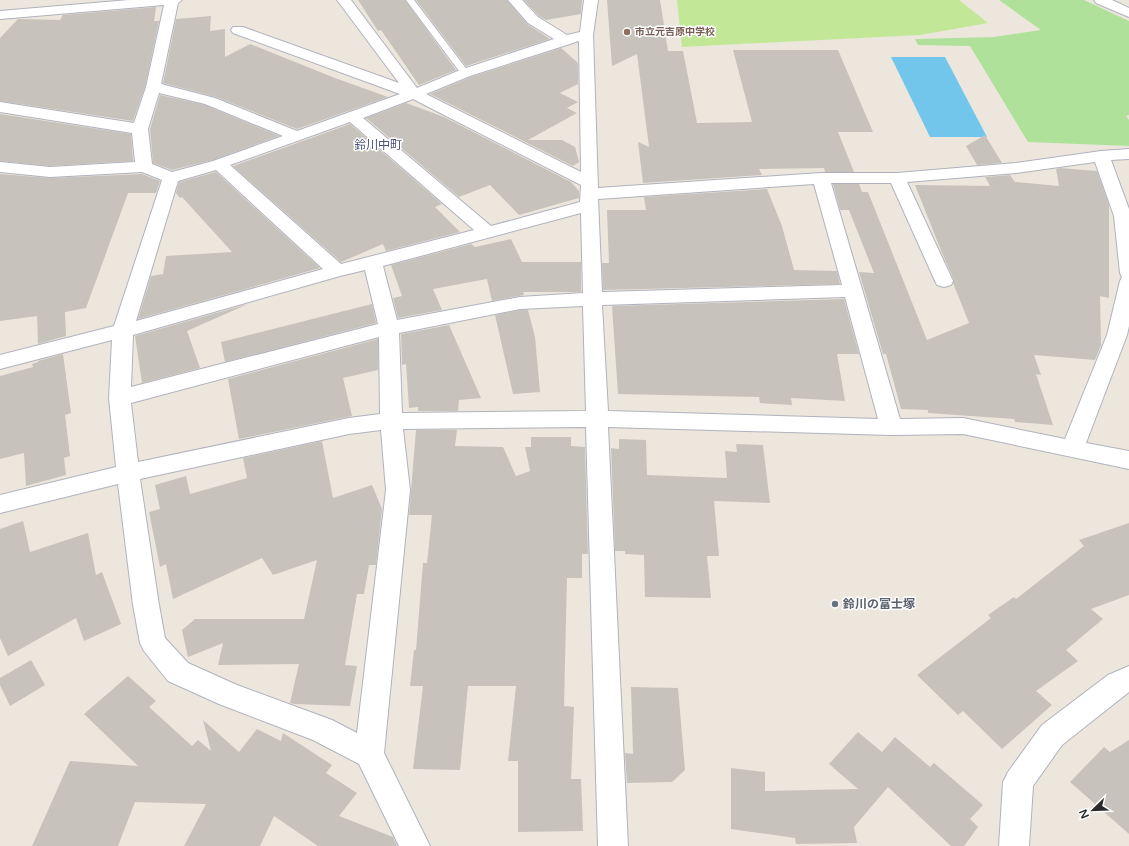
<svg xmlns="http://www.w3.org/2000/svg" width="1129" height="846" font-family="'Varela Round','Noto Sans JP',sans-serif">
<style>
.green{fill:#b0e19b}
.pitch{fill:#c2e897}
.water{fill:#73c6eb}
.building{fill:#c7c3bc}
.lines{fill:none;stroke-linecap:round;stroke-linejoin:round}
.lane-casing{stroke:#b0b2be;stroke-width:2}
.street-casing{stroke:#b0b2be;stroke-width:2}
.lane{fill:#fff;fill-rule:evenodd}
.street{fill:#fff;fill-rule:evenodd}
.education-dot{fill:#8d6e63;stroke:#fff;stroke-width:1.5}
.worship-dot{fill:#6b7280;stroke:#fff;stroke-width:1.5}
.labels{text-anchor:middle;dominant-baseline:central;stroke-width:3;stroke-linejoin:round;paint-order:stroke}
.far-education-label{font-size:10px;font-weight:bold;fill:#785e54;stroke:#fff;text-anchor:start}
.far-quarter-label{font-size:12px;fill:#4c527a;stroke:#fff}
.worship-label{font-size:12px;font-weight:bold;fill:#5b616d;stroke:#fff;text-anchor:start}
</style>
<rect width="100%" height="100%" fill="#ece6dd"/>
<!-- green -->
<path class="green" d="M 999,0 L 1084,0 L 1129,21 L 1129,115 L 1126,116 L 1129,120 L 1129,146 L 1028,142 L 970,46 L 918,45 L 915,39 L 994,37 L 1041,30 Z"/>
<!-- pitch -->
<path class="pitch" d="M 677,0 L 959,0 L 988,23 L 920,35 L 682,47 Z"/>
<!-- water -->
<path class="water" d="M 891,57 L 945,57 L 987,137 L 930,137 Z"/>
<!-- building -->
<path class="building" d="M 358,0 L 405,0 L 456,70 L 419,85 L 381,30 L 378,31 Z
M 416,0 L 507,0 L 527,24 L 550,39 L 466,66 Z
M 524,0 L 582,0 L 581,14 L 546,20 L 539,16 Z
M 607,0 L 660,0 L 668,51 L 683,51 L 697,123 L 752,122 L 733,50 L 838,50 L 873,132 L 838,132 L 854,172 L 825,172 L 824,168 L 759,169 L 762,175 L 643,183 L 638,142 L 649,147 L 637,54 L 612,66 Z
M 156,7 L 154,21 L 159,21 L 145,87 L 133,121 L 0,101 L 0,38 L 18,19 L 60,20 L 63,15 Z
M 211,16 L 210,31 L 225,29 L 225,57 L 250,44 L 335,78 L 388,97 L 297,129 L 216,97 L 163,83 L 176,19 Z
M 561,48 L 578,63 L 578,84 L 560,93 L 578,102 L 567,108 L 577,113 L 528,140 L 562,140 L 575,147 L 579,162 L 573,166 L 430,94 L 471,77 Z
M 160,95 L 205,105 L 279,136 L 213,160 L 172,170 L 153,163 L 150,129 Z
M 406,103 L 444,117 L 571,182 L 579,191 L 579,198 L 519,215 L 490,185 L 459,197 L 366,118 Z
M 0,114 L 131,134 L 133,161 L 50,166 L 0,161 Z
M 350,124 L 442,204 L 435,207 L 460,232 L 386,251 L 383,244 L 341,262 L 233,166 Z
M 985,135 L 1002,163 L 977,165 L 966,146 Z
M 1060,168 L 1097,171 L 1109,205 L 1109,298 L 1100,296 L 1101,345 L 1095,360 L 1034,355 L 1041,375 L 1036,374 L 1053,425 L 1015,422 L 1014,419 L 928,413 L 928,410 L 901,409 L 886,354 L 883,354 L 859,272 L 874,273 L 849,210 L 840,210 L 833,184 L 859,184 L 862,192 L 868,192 L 927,340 L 969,323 L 953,283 L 954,280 L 942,253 L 915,185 L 990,186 L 985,177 L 1010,175 L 1015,182 L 1059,186 L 1056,169 Z
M 216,172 L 320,268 L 138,319 L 151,276 L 163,274 L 166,256 L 232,252 L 182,197 L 180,198 L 176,193 L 179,182 Z
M 0,174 L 50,178 L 142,174 L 160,181 L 156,193 L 128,193 L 86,308 L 65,312 L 66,336 L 38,344 L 37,316 L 0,321 Z
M 767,189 L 782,226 L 794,270 L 837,271 L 840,284 L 603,290 L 602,263 L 609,263 L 607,210 L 646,210 L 644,197 Z
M 511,239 L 522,262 L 581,262 L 581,292 L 523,292 L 524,295 L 492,301 L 487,279 L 433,289 L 442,310 L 398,318 L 393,298 L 402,296 L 391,265 L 471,244 L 475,247 Z
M 844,299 L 859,354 L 837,354 L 845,401 L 791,398 L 792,405 L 760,403 L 759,397 L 618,394 L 612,306 Z
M 248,304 L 187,331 L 200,368 L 142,383 L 135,336 Z
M 372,304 L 376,323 L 225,362 L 221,342 Z
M 520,310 L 528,310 L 535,337 L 540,392 L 513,394 L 495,315 Z
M 449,325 L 481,398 L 459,400 L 458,411 L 418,411 L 418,407 L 409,408 L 406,364 L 402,365 L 401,334 Z
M 378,339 L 378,370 L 343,378 L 352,416 L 239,439 L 228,379 Z
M 63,354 L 71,413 L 65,415 L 70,456 L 64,458 L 66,475 L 26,486 L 24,453 L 0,459 L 0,376 L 33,367 L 32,364 L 38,362 L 38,361 Z
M 416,430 L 457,430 L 455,446 L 503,447 L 516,476 L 530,471 L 525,447 L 531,447 L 531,437 L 571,437 L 571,446 L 585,447 L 588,554 L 582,554 L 582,578 L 567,578 L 564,706 L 574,707 L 571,779 L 581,779 L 583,831 L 518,832 L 518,761 L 508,761 L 516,686 L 468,686 L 460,770 L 413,769 L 423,686 L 410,686 L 414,650 L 416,650 L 423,563 L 427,563 L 432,515 L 409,515 Z
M 619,439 L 646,440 L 647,475 L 727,478 L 725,451 L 737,452 L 736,444 L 763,445 L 770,503 L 714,501 L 719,556 L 707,556 L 711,598 L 645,597 L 644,555 L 625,554 L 625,551 L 615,551 L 611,448 L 619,449 Z
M 322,441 L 333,498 L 372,485 L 382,509 L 376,565 L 369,565 L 364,594 L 357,594 L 345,665 L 357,666 L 350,706 L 294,704 L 290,703 L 299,664 L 218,665 L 223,643 L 188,657 L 182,630 L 195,619 L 304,619 L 317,560 L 273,575 L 262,558 L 173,599 L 166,564 L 160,567 L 149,512 L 160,509 L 155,485 L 186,476 L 190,494 L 247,478 L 243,458 Z
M 23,521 L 30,552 L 88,533 L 96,575 L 102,572 L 121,624 L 84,641 L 76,618 L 8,656 L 0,638 L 0,529 Z
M 1129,523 L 1129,595 L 1091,609 L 1103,619 L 1066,650 L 1078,661 L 1036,691 L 1052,705 L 1002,749 L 963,711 L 958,715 L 917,675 L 991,618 L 988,615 L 1014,597 L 1016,599 L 1084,546 L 1079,540 Z
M 31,660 L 45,685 L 10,706 L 0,685 L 0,678 Z
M 128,676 L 156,701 L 149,707 L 192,746 L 198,740 L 211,751 L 203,720 L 239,752 L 257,729 L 281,741 L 283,733 L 332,765 L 326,773 L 357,793 L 339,816 L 393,837 L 397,846 L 318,846 L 274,816 L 260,846 L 184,846 L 206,804 L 135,802 L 118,846 L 32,846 L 70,761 L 138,766 L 84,714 Z
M 631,687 L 678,688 L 685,770 L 672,782 L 627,783 L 625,753 L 633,754 Z
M 858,732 L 882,752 L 895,737 L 930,767 L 934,763 L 983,805 L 970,819 L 978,827 L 964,846 L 951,846 L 888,787 L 854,827 L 857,843 L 796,844 L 795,838 L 731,829 L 731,768 L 765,772 L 765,791 L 858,789 L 829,764 Z
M 1129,740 L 1129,834 L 1070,782 L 1104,747 L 1110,752 Z"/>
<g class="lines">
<defs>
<path id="lane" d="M 406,0 L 414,0 L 468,71 L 469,73 L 468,75 L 462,75 Z"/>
<path id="street" d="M 129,0 L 182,0 L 178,3 L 161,84 L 215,98 L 297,131 L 400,94 L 233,33 L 231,30 L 233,27 L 243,27 L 399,83 L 337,0 L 351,0 L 417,88 L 460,70 L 554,39 L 528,23 L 508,0 L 522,0 L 538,17 L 567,35 L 580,32 L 584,0 L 598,0 L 593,35 L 598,188 L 821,173 L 897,173 L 1016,163 L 1101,151 L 1129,149 L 1129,159 L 1111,160 L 1129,209 L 1129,326 L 1127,335 L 1086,443 L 1129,451 L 1129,469 L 963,434 L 891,435 L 608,427 L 628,846 L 598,846 L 586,427 L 403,429 L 410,490 L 384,753 L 430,846 L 399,846 L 359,764 L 313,740 L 219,704 L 168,681 L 144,651 L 140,643 L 133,605 L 118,484 L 0,513 L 0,495 L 116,467 L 109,398 L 112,340 L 0,369 L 0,355 L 114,326 L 162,180 L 142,172 L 50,177 L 0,172 L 0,162 L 50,167 L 135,162 L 132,133 L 0,112 L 0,102 L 134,123 L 146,87 L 164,5 L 0,19 L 0,11 ZM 579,41 L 581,172 L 426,94 L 470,76 ZM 159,93 L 205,104 L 283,136 L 213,161 L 172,172 L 152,164 L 148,129 ZM 413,99 L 581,185 L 580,202 L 491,226 L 363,118 ZM 350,122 L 474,230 L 341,264 L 230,165 ZM 1095,162 L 1114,216 L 1120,273 L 1122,277 L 1120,281 L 1107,335 L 1065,439 L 963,418 L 900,419 L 831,183 L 891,183 L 935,281 L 937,285 L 944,287 L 951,285 L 953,281 L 907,182 L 1016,173 ZM 216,170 L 323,269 L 136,321 L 178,181 ZM 814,184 L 842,285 L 602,292 L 598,199 ZM 581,213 L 583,293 L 520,297 L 397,320 L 383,266 ZM 365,270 L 378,324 L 131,387 L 133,335 L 340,276 ZM 845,297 L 878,419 L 608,411 L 602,305 ZM 583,306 L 586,411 L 402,413 L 399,333 L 520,309 ZM 379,337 L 380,414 L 349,418 L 138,462 L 131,403 ZM 381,430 L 386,490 L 357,733 L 332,720 L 237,685 L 188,663 L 165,638 L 159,605 L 140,479 L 349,434 Z
M 1094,0 L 1112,0 L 1129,8 L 1129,17 L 1096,3 Z
M 1129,666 L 1129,692 L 1062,745 L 1033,786 L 1029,846 L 999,846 L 1003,782 L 1008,772 L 1042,725 L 1108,675 Z"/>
</defs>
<!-- lane casing -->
<use href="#lane" class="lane-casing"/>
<!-- street casing -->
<use href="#street" class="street-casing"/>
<!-- lane -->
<use href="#lane" class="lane"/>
<!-- street -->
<use href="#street" class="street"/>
</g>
<!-- markers -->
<circle class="education-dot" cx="627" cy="32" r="4"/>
<circle class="worship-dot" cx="835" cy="604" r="4"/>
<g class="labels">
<!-- far-education labels -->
<g class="far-education-label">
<text x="635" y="32">市立元吉原中学校</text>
</g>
<!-- far-quarter labels -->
<g class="far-quarter-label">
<text x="378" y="145">鈴川中町</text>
</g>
<!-- worship labels -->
<g class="worship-label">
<text x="843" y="604">鈴川の富士塚</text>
</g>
</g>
<!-- north arrow -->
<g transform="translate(1093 810) rotate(247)" stroke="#ffffff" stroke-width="3" paint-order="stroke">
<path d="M0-3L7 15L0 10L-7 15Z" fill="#2a2a2a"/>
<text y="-6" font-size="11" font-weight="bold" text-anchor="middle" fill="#2a2a2a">N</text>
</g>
</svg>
